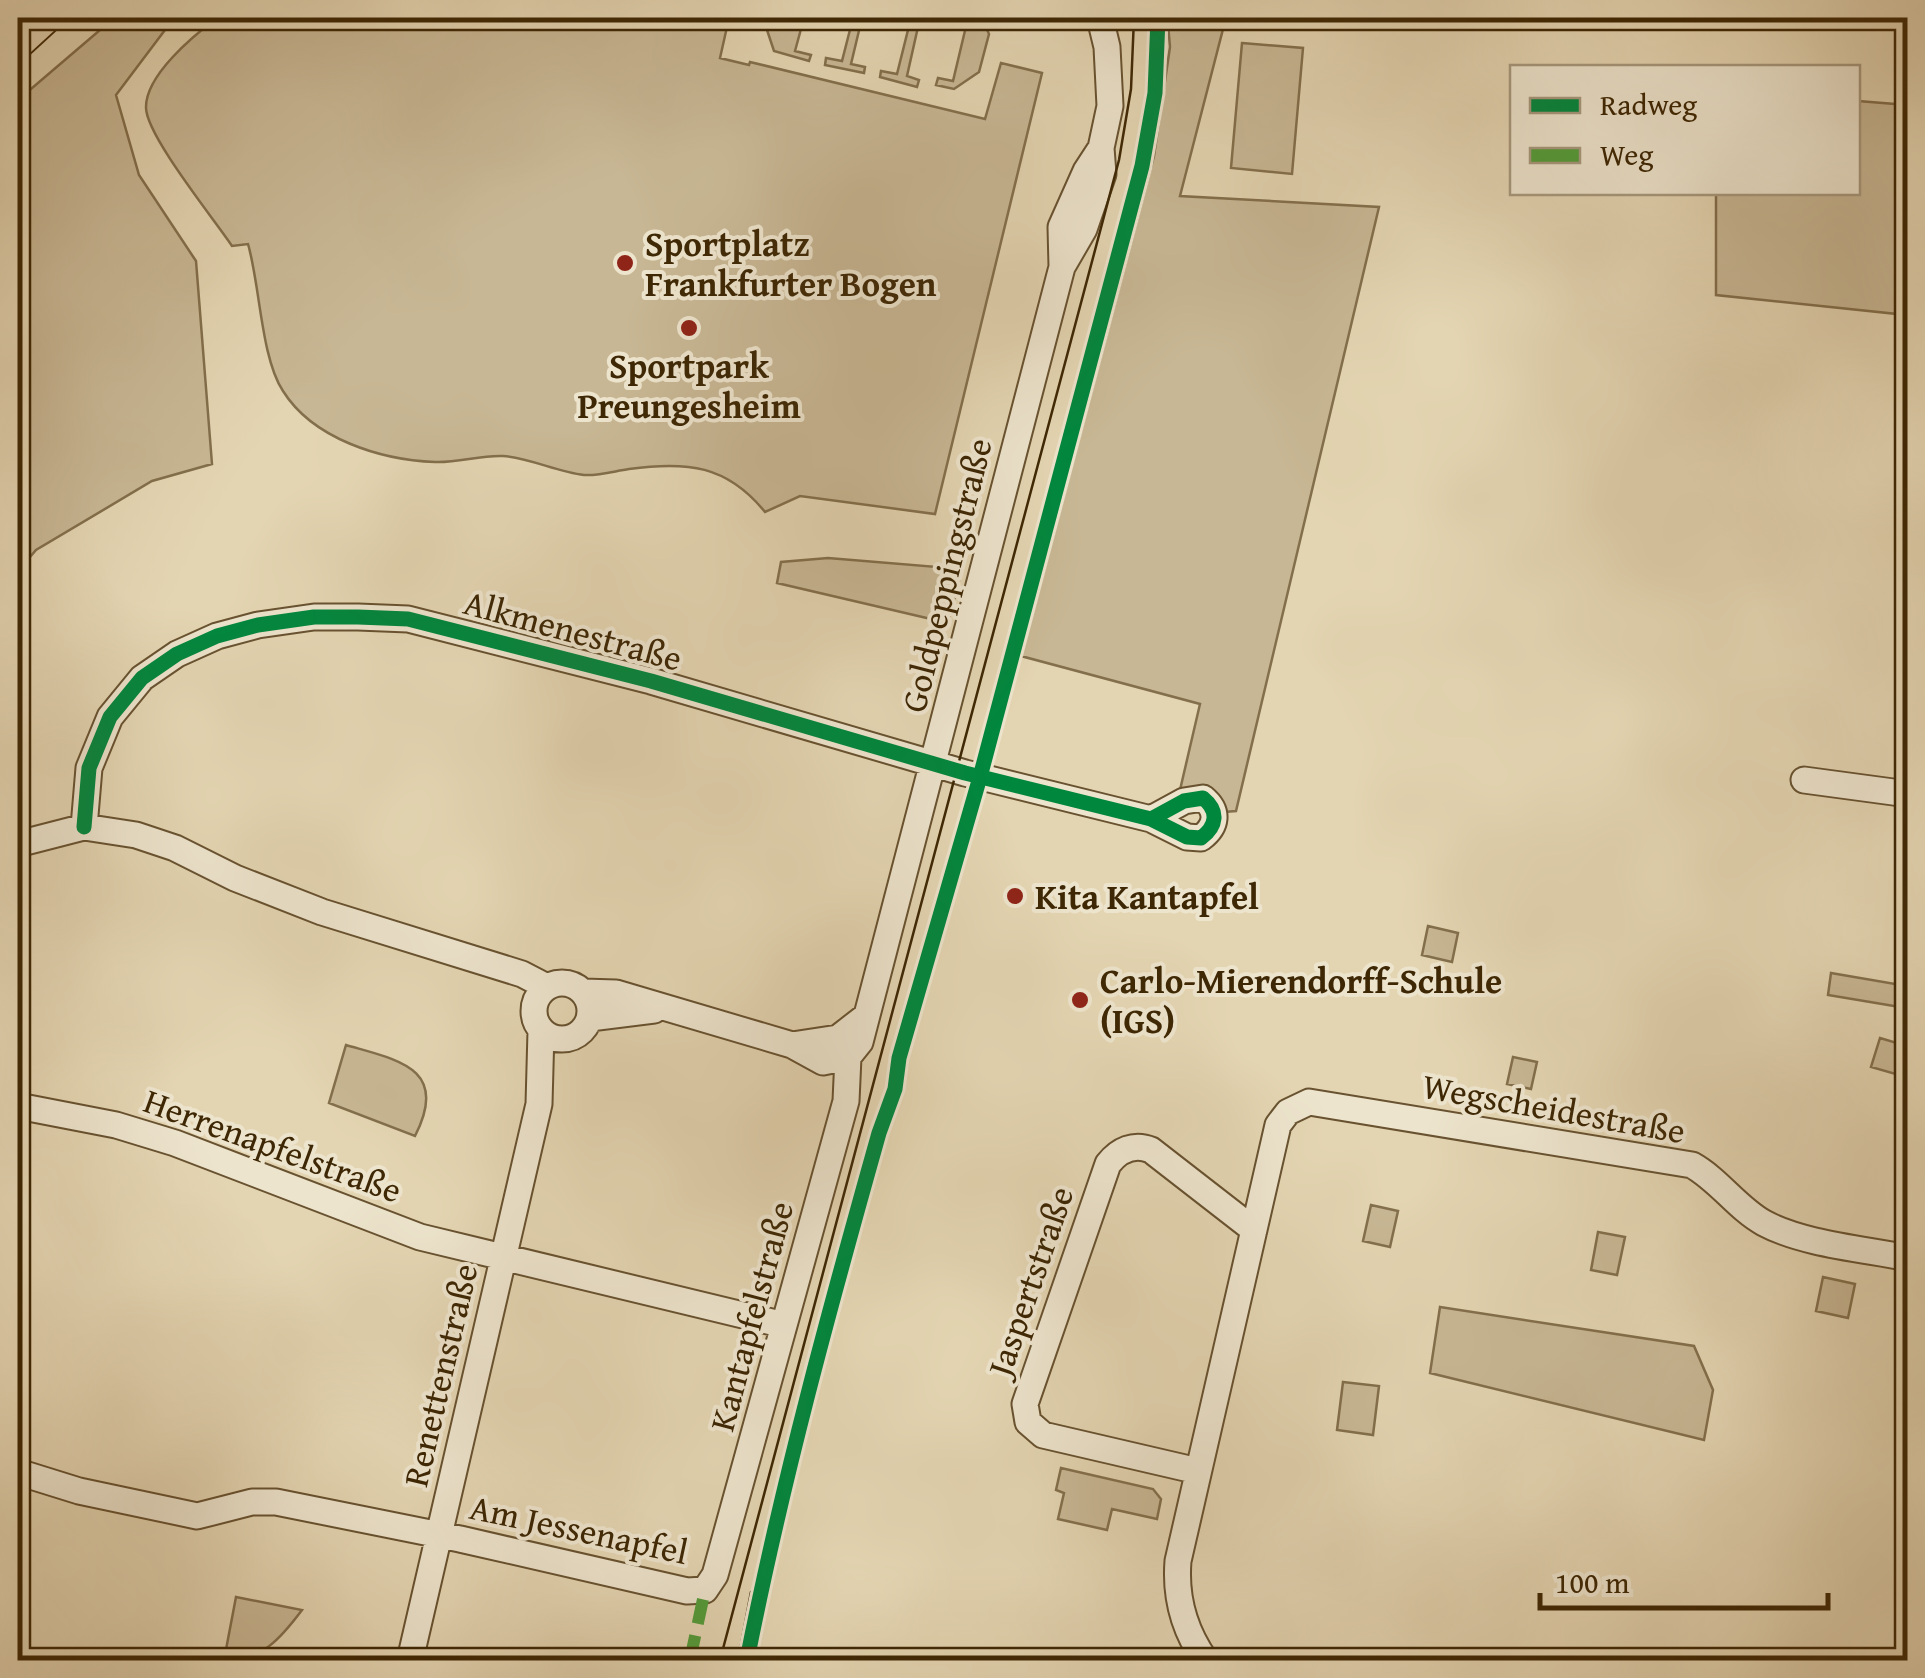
<svg xmlns="http://www.w3.org/2000/svg" width="1925" height="1678" font-family="'Gentium Book Plus',serif">
<style>
.green{fill:#c8b794;stroke:#836f4c;stroke-width:2.5}
.lines{fill:none;stroke-linecap:round;stroke-linejoin:round}
.minor-casing{stroke:#685230;stroke-width:29}
.highway-casing{stroke:#3e2704;stroke-width:39}
.minor{stroke:#ede4cd;stroke-width:25}
.highway{stroke:#e4d5b2;stroke-width:35}
.tram{stroke:#3e2704;stroke-width:2.5}
.quiet{stroke:#539c3a;stroke-width:12;stroke-dasharray:25 12;stroke-linecap:butt}
.cycleway-casing{stroke:#ede4cd;stroke-width:21}
.cycleway{stroke:#00873e;stroke-width:15}
.poi-dot{fill:#8f2418;stroke:#ede4cd;stroke-width:4}
.labels{text-anchor:middle;dominant-baseline:central;stroke-width:8;stroke-linejoin:round;paint-order:stroke}
.poi-label{font-size:35px;font-weight:bold;fill:#3e2704;stroke:#ede4cd;text-anchor:start}
.street-label{font-size:35px;fill:#3e2704;stroke:#ede4cd}
</style>
<rect width="100%" height="100%" fill="#e4d5b2"/>
<filter id="stains"><feTurbulence type="fractalNoise" baseFrequency=".002" numOctaves="4"/><feColorMatrix values="0 0 0 0 .2 0 0 0 0 .09 0 0 0 0 .02 0 0 0 .5 -.17"/></filter>
<radialGradient id="worn" r=".72"><stop offset=".6" stop-color="#630" stop-opacity="0"/><stop offset="1" stop-color="#630" stop-opacity=".3"/></radialGradient>
<!-- green -->
<path class="green" d="M 114,18 L 174,18 L 116,95 L 139,175 L 196,261 L 212,464 L 152,481 L 36,550 L 18,571 L 18,100 Z
M 217,18 L 729,18 L 720,58 L 749,65 L 750,62 L 985,119 L 1001,63 L 1042,73 L 935,514 L 800,496 L 765,512 C 727,465 687,461 629,469 C 615,471 599,476 584,475 C 557,472 530,458 503,456 C 480,455 458,463 435,462 C 381,460 313,439 283,391 C 261,358 260,285 248,244 L 232,246 C 214,219 145,134 146,107 C 146,75 193,36 217,18 Z
M 763,18 L 804,18 L 795,51 L 811,55 L 809,61 L 774,51 Z
M 853,18 L 862,18 L 851,64 L 865,67 L 864,73 L 825,65 L 826,58 L 842,61 Z
M 911,18 L 920,18 L 907,76 L 919,80 L 917,87 L 880,77 L 881,71 L 897,74 Z
M 968,18 L 982,18 L 989,34 L 979,72 L 954,89 L 936,85 L 938,78 L 953,81 Z
M 1168,24 L 1223,29 L 1180,196 L 1379,207 L 1236,811 L 1224,812 L 1180,790 L 1200,704 L 1021,656 L 1154,156 L 1170,47 Z
M 1242,43 L 1303,48 L 1292,174 L 1231,168 Z
M 1858,101 L 1907,105 L 1907,315 L 1716,295 L 1716,193 L 1858,192 Z
M 828,558 L 962,569 L 948,623 L 777,583 L 781,562 Z
M 1428,926 L 1458,933 L 1452,962 L 1422,955 Z
M 1831,973 L 1907,986 L 1906,1008 L 1828,995 Z
M 1880,1038 L 1907,1046 L 1899,1075 L 1871,1067 Z
M 346,1045 C 398,1060 450,1068 415,1136 L 329,1103 Z
M 1513,1057 L 1537,1062 L 1531,1089 L 1507,1084 Z
M 1371,1205 L 1398,1211 L 1390,1247 L 1363,1241 Z
M 1598,1232 L 1625,1237 L 1617,1275 L 1591,1270 Z
M 1823,1277 L 1855,1284 L 1848,1318 L 1816,1311 Z
M 1440,1307 L 1694,1346 L 1713,1390 L 1704,1440 L 1430,1373 Z
M 1343,1382 L 1379,1386 L 1373,1435 L 1337,1430 Z
M 1061,1468 L 1153,1489 L 1161,1499 L 1157,1519 L 1112,1509 L 1107,1530 L 1058,1519 L 1064,1493 L 1056,1490 Z
M 236,1597 L 302,1610 C 281,1638 262,1661 224,1660 Z"/>
<g class="lines">
<defs>
<path id="minor" d="M 1062,267 L 1061,227 L 1086,171 L 1101,148
M 1804,780 L 1908,794
M 84,827 L 89,768 L 110,717 L 142,678 L 177,654 L 217,636 L 258,625 L 314,617 L 358,617 L 408,619 L 651,681 L 965,773 L 1151,819 L 1187,837 L 1201,838 C 1217,826 1219,811 1203,798 L 1184,801 L 1151,819
M 18,844 L 84,827 L 136,835 L 175,848 L 235,878 L 322,912 L 522,974 L 547,987
M534 1011a28 28 0 1 1 56 0a28 28 0 1 1-56 0Z
M 583,992 L 616,993 L 792,1045 L 823,1062 L 848,1057 L 860,1042 L 1062,267 L 1084,229 L 1103,174 L 1101,148 L 1110,106 L 1107,47 L 1100,18
M 590,1018 L 654,1010
M 792,1045 L 838,1038 L 865,1017
M 18,1106 L 116,1125 L 175,1143 L 420,1237 L 784,1325
M 1198,1471 L 1043,1435 L 1028,1422 L 1025,1404 L 1108,1164 C 1119,1150 1134,1143 1151,1150 L 1254,1230
M 18,1472 L 79,1491 L 197,1516 L 252,1502 L 276,1502 L 460,1539 L 687,1591 L 705,1590 L 715,1575 L 846,1101 L 848,1057
M 410,1660 L 539,1104 L 541,1031
M 1205,1660 C 1184,1630 1175,1598 1178,1561 L 1278,1125 L 1288,1112 L 1309,1102 L 1692,1165 C 1719,1180 1737,1208 1764,1223 C 1803,1244 1864,1249 1908,1258"/>
<path id="highway" d="M 18,40 L 42,18"/>
</defs>
<!-- minor casing -->
<use href="#minor" class="minor-casing"/>
<!-- highway casing -->
<use href="#highway" class="highway-casing"/>
<!-- minor -->
<use href="#minor" class="minor"/>
<!-- highway -->
<use href="#highway" class="highway"/>
<!-- tram -->
<path class="tram" d="M 720,1660 L 1119,160 L 1131,89 L 1134,18
M 738,1660 L 751,1592"/>
<!-- quiet -->
<path class="quiet" d="M 690,1660 L 705,1590"/>
<defs>
<path id="cycleway" d="M 84,827 L 89,768 L 110,717 L 142,678 L 177,654 L 217,636 L 258,625 L 314,617 L 358,617 L 408,619 L 651,681 L 965,773 L 1151,819 L 1187,837 L 1201,838 C 1217,826 1219,811 1203,798 L 1184,801 L 1151,819
M 747,1660 C 782,1482 830,1307 879,1133 L 895,1089 L 899,1058 L 980,777 L 1142,166 L 1155,93 L 1158,18"/>
</defs>
<!-- cycleway casing -->
<use href="#cycleway" class="cycleway-casing"/>
<!-- cycleway -->
<use href="#cycleway" class="cycleway"/>
</g>
<!-- markers -->
<g class="poi-dot">
<circle cx="625" cy="263" r="10"/>
<circle cx="689" cy="328" r="10"/>
<circle cx="1015" cy="896" r="10"/>
<circle cx="1080" cy="1000" r="10"/>
</g>
<g class="labels">
<!-- poi labels -->
<g class="poi-label">
<text x="645" y="243">Sportplatz<tspan x="645" dy="40">Frankfurter Bogen</tspan></text>
<text x="689" y="365" text-anchor="middle">Sportpark<tspan x="689" dy="40">Preungesheim</tspan></text>
<text x="1035" y="896">Kita Kantapfel</text>
<text x="1100" y="980">Carlo-Mierendorff-Schule<tspan x="1100" dy="40">(IGS)</tspan></text>
</g>
<!-- street labels -->
<g class="street-label">
<text transform="translate(946 575) rotate(-76)">Goldpeppingstraße</text>
<text transform="translate(573 630) rotate(15)">Alkmenestraße</text>
<text transform="translate(1554 1108) rotate(10)">Wegscheidestraße</text>
<text transform="translate(273 1145) rotate(20)">Herrenapfelstraße</text>
<text transform="translate(1030 1281) rotate(-71)">Jaspertstraße</text>
<text transform="translate(751 1316) rotate(-75)">Kantapfelstraße</text>
<text transform="translate(440 1375) rotate(-77)">Renettenstraße</text>
<text transform="translate(579 1529) rotate(12)">Am Jessenapfel</text>
</g>
</g>
<!-- margin -->
<rect width="1925" height="1678" fill="none" stroke="#e4d5b2" stroke-width="60"/>
<rect x="20" y="20" width="1885" height="1638" fill="none" stroke="#3e2704" stroke-width="5"/>
<rect x="30" y="30" width="1865" height="1618" fill="none" stroke="#3e2704" stroke-width="2.5"/>
<!-- legend -->
<rect x="1510" y="65" width="350" height="130" fill="#ede4cd" stroke="#a7987d" stroke-width="2.5"/>
<rect x="1530" y="98" width="50" height="15" fill="#00873e" stroke="#a7987d" stroke-width="2.5"/>
<text x="1600" y="115" font-size="30" fill="#3e2704">Radweg</text>
<rect x="1530" y="148" width="50" height="15" fill="#539c3a" stroke="#a7987d" stroke-width="2.5"/>
<text x="1600" y="165" font-size="30" fill="#3e2704">Weg</text>
<!-- scale -->
<path d="M1540 1593v15h288v-15" fill="none" stroke="#3e2704" stroke-width="5"/>
<text x="1555" y="1593" font-size="30" fill="#3e2704" stroke="#ede4cd" stroke-width="8" paint-order="stroke">100 m</text>
<rect width="100%" height="100%" filter="url(#stains)"/>
<rect width="100%" height="100%" fill="url(#worn)"/>
</svg>
